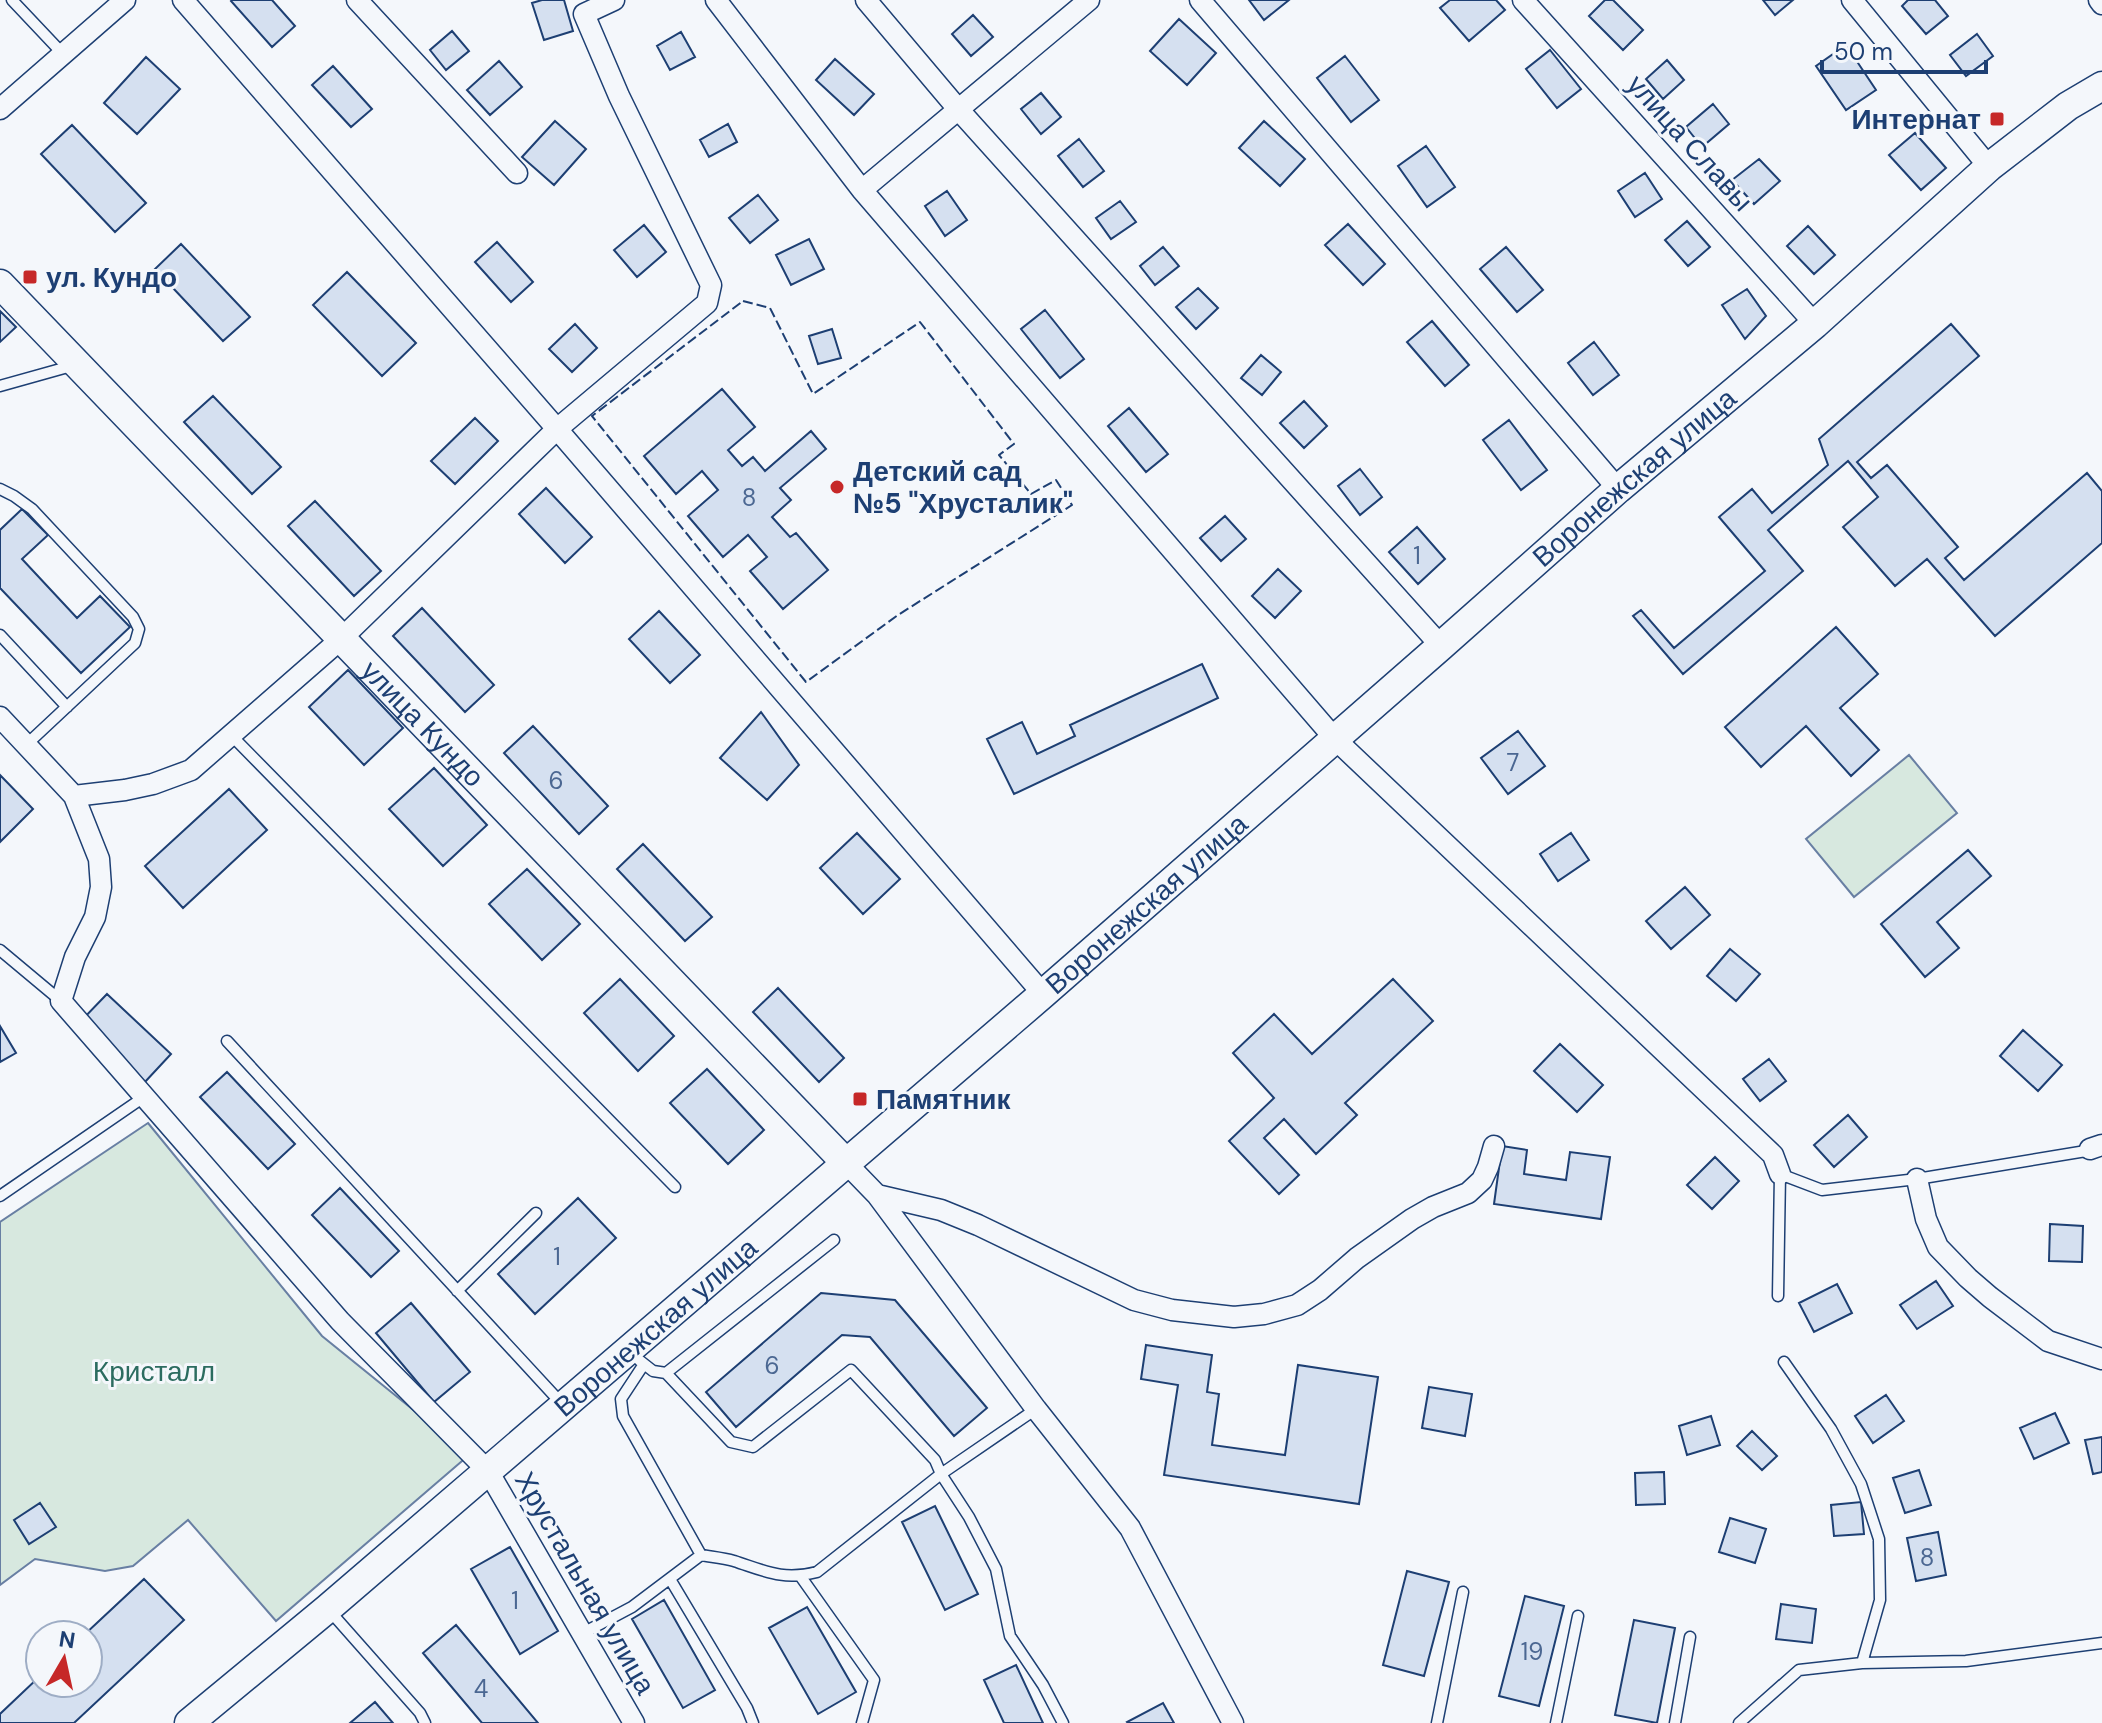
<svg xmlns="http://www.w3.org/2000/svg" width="2102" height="1723" font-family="'DM Sans',sans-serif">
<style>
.green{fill:#d7e8df;stroke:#687fa3;stroke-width:2}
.building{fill:#d5e0f0;stroke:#1d3f73;stroke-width:2}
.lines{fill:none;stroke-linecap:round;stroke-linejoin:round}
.lane-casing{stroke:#1d3f73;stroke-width:13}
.street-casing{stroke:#1d3f73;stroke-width:23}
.secondary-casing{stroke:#1d3f73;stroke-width:31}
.lane{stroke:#f4f7fb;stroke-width:10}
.street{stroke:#f4f7fb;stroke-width:20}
.secondary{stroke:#f4f7fb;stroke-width:28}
.fence{stroke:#1d3f73;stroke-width:2;stroke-dasharray:10 4;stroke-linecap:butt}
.poi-dot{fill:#c62828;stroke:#f4f7fb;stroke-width:3}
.labels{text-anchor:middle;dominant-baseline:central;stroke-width:6;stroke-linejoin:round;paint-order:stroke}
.number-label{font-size:24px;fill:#4b6792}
.poi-label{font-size:28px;font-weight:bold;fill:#1d3f73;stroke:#f4f7fb;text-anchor:start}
.street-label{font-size:28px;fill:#1d3f73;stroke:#f4f7fb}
.park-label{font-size:28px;fill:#2c6c60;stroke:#f4f7fb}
</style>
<rect width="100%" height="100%" fill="#f4f7fb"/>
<!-- green -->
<path class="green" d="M 1909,755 L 1957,813 L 1854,897 L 1806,839 Z
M 148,1123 L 322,1336 L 469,1455 L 276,1621 L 188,1520 L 133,1566 L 105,1571 L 35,1559 L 0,1585 L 0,1222 Z"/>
<!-- building -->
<path class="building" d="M 232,0 L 272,0 L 295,26 L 272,47 L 231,1 Z
M 542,0 L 564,0 L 573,31 L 544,40 L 532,3 Z
M 1249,0 L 1289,0 L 1264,20 Z
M 1450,0 L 1496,0 L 1505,10 L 1469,41 L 1440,8 Z
M 1605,0 L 1613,0 L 1643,30 L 1623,50 L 1589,16 Z
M 1763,0 L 1793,0 L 1775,15 Z
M 1908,0 L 1935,0 L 1948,16 L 1926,34 L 1902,6 Z
M 973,15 L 993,37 L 971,56 L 952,34 Z
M 1179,19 L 1216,53 L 1187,85 L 1150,51 Z
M 452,31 L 469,51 L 446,70 L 430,50 Z
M 681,32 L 695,57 L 670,70 L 657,46 Z
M 1977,34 L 1993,56 L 1966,76 L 1950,55 Z
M 1846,45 L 1876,90 L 1846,110 L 1816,66 Z
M 1550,50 L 1581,89 L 1557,108 L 1526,69 Z
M 1345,56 L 1379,100 L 1351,122 L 1317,78 Z
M 146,57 L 180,89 L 137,134 L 104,103 Z
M 835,59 L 874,94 L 854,115 L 816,80 Z
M 1667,60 L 1684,80 L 1663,99 L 1646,79 Z
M 499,61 L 522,87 L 490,115 L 467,90 Z
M 333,66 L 372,109 L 351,127 L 312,85 Z
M 1041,93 L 1061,117 L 1041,134 L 1021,109 Z
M 1713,104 L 1729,124 L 1702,147 L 1686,127 Z
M 555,121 L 586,149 L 554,185 L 522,157 Z
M 1264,121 L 1305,159 L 1280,186 L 1239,148 Z
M 728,124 L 737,142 L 709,157 L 700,140 Z
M 72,125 L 146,203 L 115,232 L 41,154 Z
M 1915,133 L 1946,168 L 1921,190 L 1889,155 Z
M 1079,139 L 1104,171 L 1083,187 L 1058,156 Z
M 1426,146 L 1455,187 L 1427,207 L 1398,166 Z
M 1759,159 L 1780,181 L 1754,204 L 1732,180 Z
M 1645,173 L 1662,199 L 1635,217 L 1618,191 Z
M 947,191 L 967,220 L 945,236 L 925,206 Z
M 758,195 L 778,220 L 750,243 L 729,218 Z
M 1120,201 L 1136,222 L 1111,239 L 1096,218 Z
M 1687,221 L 1710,247 L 1688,266 L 1665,240 Z
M 1348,224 L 1385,264 L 1363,285 L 1325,245 Z
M 644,225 L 666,252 L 637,277 L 614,250 Z
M 1808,226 L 1835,255 L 1814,274 L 1787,246 Z
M 809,239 L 824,269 L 791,285 L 776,255 Z
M 497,242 L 533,282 L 511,302 L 475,262 Z
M 181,244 L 250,317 L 223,341 L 155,269 Z
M 1163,247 L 1179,266 L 1155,285 L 1140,266 Z
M 1506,247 L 1543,290 L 1517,312 L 1480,269 Z
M 347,272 L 416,343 L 382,376 L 313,305 Z
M 1198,288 L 1218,308 L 1196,329 L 1176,307 Z
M 1747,289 L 1766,316 L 1745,339 L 1722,305 Z
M 1045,310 L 1084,359 L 1060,378 L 1021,329 Z
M 0,311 L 16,327 L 0,342 Z
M 1432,321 L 1469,365 L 1445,386 L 1407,342 Z
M 575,324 L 597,348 L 572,372 L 549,349 Z
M 1951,324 L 1979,356 L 1857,462 L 1871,478 L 1887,465 L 1958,547 L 1945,558 L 1964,580 L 2087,473 L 2102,491 L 2102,543 L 1995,636 L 1927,559 L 1895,586 L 1843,527 L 1878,497 L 1848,461 L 1768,530 L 1803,571 L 1683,674 L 1633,616 L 1641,610 L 1674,648 L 1765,571 L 1719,517 L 1752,489 L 1772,513 L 1828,465 L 1819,439 Z
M 832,329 L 841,358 L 818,364 L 809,336 Z
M 1594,342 L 1619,375 L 1593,395 L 1568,363 Z
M 1261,355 L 1281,372 L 1262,395 L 1241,378 Z
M 722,389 L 755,427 L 728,450 L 742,466 L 753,457 L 765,471 L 811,431 L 826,449 L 780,488 L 791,500 L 772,517 L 790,537 L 796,533 L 828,570 L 783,609 L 750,571 L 767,557 L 748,535 L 723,557 L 688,516 L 718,490 L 702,471 L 676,494 L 644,456 Z
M 213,396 L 281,467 L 252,494 L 184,422 Z
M 1304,401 L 1327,426 L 1304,448 L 1280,423 Z
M 1129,408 L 1168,454 L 1146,472 L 1108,426 Z
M 475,418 L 498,441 L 455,484 L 431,461 Z
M 1509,420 L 1547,470 L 1521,490 L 1483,440 Z
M 1360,469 L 1382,497 L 1360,515 L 1338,486 Z
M 546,488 L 592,537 L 565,563 L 519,514 Z
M 315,501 L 381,571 L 354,596 L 288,526 Z
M 22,509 L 48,535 L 22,559 L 77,618 L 100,596 L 130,627 L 81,673 L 0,588 L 0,530 Z
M 1225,516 L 1246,539 L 1221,561 L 1200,538 Z
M 1417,527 L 1445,559 L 1418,584 L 1389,552 Z
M 1278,569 L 1301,591 L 1275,618 L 1252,596 Z
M 422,608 L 494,685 L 465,712 L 393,636 Z
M 659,611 L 700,655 L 670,683 L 629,639 Z
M 1836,627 L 1878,674 L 1840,708 L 1879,750 L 1851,776 L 1806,726 L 1761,767 L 1725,727 Z
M 1202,664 L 1218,698 L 1014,794 L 987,739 L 1022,722 L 1037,754 L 1075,736 L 1070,725 Z
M 348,670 L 403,728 L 364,765 L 309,707 Z
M 761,712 L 799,765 L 767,800 L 720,758 Z
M 533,726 L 608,806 L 579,834 L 504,753 Z
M 1518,731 L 1545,766 L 1508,794 L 1481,758 Z
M 434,768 L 487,825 L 443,866 L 389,809 Z
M 0,775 L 33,809 L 0,842 Z
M 229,789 L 267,830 L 183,908 L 145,866 Z
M 857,833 L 900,879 L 863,914 L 820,868 Z
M 1571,833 L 1589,860 L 1558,881 L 1540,854 Z
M 643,844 L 712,917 L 685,941 L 617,869 Z
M 1968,850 L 1991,876 L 1937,922 L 1959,948 L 1925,977 L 1881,924 Z
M 527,869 L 580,924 L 542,960 L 489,904 Z
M 1685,887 L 1710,915 L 1671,949 L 1646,921 Z
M 1730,949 L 1760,974 L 1736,1001 L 1707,976 Z
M 620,979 L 674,1036 L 638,1071 L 584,1013 Z
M 1393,979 L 1433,1021 L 1345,1103 L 1357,1115 L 1316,1154 L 1284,1119 L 1264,1138 L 1299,1175 L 1279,1194 L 1229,1141 L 1274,1098 L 1233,1053 L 1274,1014 L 1312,1054 Z
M 778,988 L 844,1058 L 819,1082 L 753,1012 Z
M 107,994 L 171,1054 L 144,1083 L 80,1022 Z
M 0,1026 L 16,1053 L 0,1062 Z
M 2023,1030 L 2062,1065 L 2038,1091 L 2000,1056 Z
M 1560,1044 L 1603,1085 L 1577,1112 L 1534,1071 Z
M 1769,1059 L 1786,1081 L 1760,1101 L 1743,1079 Z
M 707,1069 L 764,1130 L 728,1164 L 670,1103 Z
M 227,1072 L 295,1144 L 268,1169 L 200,1097 Z
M 1848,1115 L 1867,1137 L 1834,1167 L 1814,1145 Z
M 1502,1146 L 1527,1150 L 1524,1174 L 1566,1180 L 1570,1152 L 1610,1157 L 1601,1219 L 1494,1204 Z
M 1715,1157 L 1739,1181 L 1712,1209 L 1687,1185 Z
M 340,1188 L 399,1251 L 371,1277 L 312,1215 Z
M 578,1198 L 616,1238 L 535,1314 L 498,1274 Z
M 2050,1224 L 2083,1226 L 2082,1262 L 2049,1261 Z
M 1936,1281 L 1953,1306 L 1917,1329 L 1900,1305 Z
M 1837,1284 L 1852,1313 L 1814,1332 L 1799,1303 Z
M 821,1293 L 895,1300 L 987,1408 L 954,1436 L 870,1337 L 842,1335 L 736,1427 L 706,1392 Z
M 411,1303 L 470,1372 L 434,1402 L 376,1333 Z
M 1146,1345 L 1212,1355 L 1207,1392 L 1219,1394 L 1212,1445 L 1285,1455 L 1298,1365 L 1378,1377 L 1359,1504 L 1164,1475 L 1178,1385 L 1141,1379 Z
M 1429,1387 L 1472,1394 L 1465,1436 L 1422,1428 Z
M 1886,1395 L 1904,1421 L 1873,1443 L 1855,1416 Z
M 2055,1413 L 2069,1443 L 2034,1459 L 2020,1428 Z
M 1711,1416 L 1720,1445 L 1687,1455 L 1679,1426 Z
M 1752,1431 L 1777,1456 L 1762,1470 L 1737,1446 Z
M 2102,1437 L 2102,1472 L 2093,1474 L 2085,1440 Z
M 1919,1470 L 1931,1505 L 1905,1513 L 1893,1478 Z
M 1664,1472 L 1665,1504 L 1636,1505 L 1635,1473 Z
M 1861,1502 L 1864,1534 L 1834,1536 L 1831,1505 Z
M 40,1503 L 56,1527 L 29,1544 L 14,1520 Z
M 935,1506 L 978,1594 L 945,1610 L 902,1522 Z
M 1730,1518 L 1766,1529 L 1755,1563 L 1719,1552 Z
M 1938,1532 L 1946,1575 L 1916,1581 L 1907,1538 Z
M 510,1547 L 558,1631 L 520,1654 L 471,1569 Z
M 1407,1571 L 1449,1582 L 1424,1676 L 1383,1665 Z
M 144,1579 L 184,1620 L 74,1723 L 0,1723 L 0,1714 L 40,1676 L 40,1683 L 88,1683 L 88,1635 L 84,1635 Z
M 1525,1596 L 1564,1606 L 1539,1706 L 1499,1696 Z
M 664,1600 L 715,1690 L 683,1708 L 632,1619 Z
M 1781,1604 L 1816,1609 L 1812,1643 L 1776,1639 Z
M 807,1607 L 856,1692 L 818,1714 L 769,1628 Z
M 1634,1620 L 1675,1628 L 1657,1723 L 1615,1715 Z
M 456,1625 L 538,1723 L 482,1723 L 423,1653 Z
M 1016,1665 L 1043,1723 L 1004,1723 L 984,1680 Z
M 375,1702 L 393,1723 L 350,1723 Z
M 1163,1703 L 1174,1723 L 1128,1723 L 1127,1722 Z"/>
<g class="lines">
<defs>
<path id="lane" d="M 12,0 L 63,54
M 0,386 L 75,365
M 0,489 L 14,496 L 32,509 L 133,617 L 139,629 L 135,643 L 26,745
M 0,635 L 67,707
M 231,735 L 675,1187
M 0,950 L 61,1001
M 227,1041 L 562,1404
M 0,1196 L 144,1097
M 457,1291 L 536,1213
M 1778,1296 L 1780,1174 L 1822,1190 L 1917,1179 L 2092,1150
M 639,1360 L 653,1371 L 666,1373 L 834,1240
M 644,1364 L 621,1399 L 623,1416 L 701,1555 C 712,1557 723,1558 734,1561 C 765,1571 783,1581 817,1572 L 941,1474 L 935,1460 L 851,1370 L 753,1447 L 731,1442 L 666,1373
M 1036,1409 L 941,1474 L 969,1517 L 996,1569 L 1010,1636 L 1043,1685 L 1063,1723
M 801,1577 L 874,1680 L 862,1723
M 670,1579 L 747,1708 L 753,1723
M 328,1609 L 420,1713 L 425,1723
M 583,1633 L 632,1607 L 701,1555
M 1862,1663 L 1966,1661 L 2102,1643
M 1437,1723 L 1463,1592
M 1556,1723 L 1578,1616
M 1675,1723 L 1690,1637
M 1739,1723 L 1799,1670 L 1862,1663 L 1880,1600 L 1879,1539 L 1861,1484 L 1831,1429 L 1784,1362"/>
<path id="street" d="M 183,0 L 557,429 L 1043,994
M 357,0 L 517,173
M 716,0 L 862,190
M 866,0 L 958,109 L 1441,646
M 1089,0 L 862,190 L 1335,739 L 1773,1155 L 1780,1174
M 1200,0 L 1618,489
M 1523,0 L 1815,324
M 1852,0 L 1989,167
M 2099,0 L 2102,4
M 0,109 L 125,0
M 0,717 L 74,796 L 125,790 L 153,784 L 191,770 L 341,639 L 557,429 L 707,303 L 711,285 L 619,96 L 584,14 L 614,0
M 74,796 L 99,859 L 101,887 L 95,917 L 75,957 L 61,1001 L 340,1321 L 488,1471 L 634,1723
M 2090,1149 L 2102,1145
M 847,1164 L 877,1195 L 1036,1409 L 1130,1528 L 1233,1723
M 1917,1179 L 1926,1219 L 1938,1247 L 1968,1278 L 1990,1297 L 2048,1341 L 2102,1359
M 877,1195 L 941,1210 L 978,1225 L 1134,1300 L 1172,1310 L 1234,1317 L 1264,1314 L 1297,1305 L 1320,1290 L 1357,1258 L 1412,1219 L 1433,1207 L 1468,1193 L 1482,1180 L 1488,1167 L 1494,1146"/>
<g id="secondary">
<path id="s1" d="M 0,284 L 847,1164"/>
<path id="s2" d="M 189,1723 L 327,1609 L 1043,994 L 1441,646 L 1618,489 L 1815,324 L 1989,167 L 2068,106 L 2102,86"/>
</g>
</defs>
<!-- lane casing -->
<use href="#lane" class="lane-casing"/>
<!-- street casing -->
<use href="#street" class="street-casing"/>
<!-- secondary casing -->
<use href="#secondary" class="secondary-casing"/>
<!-- lane -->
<use href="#lane" class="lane"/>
<!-- street -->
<use href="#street" class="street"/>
<!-- secondary -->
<use href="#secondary" class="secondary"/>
<!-- fence -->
<path class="fence" d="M 743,301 L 770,308 L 813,394 L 920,322 L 1014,444 L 999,455 L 1031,494 L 1056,480 L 1072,505 L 898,615 L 806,682 L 592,416 Z"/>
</g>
<!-- markers -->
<g class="poi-dot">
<rect x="1989" y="111" width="16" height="16" rx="4"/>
<rect x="22" y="269" width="16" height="16" rx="4"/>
<circle cx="837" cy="487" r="8"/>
<rect x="852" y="1091" width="16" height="16" rx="4"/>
</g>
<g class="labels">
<!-- number labels -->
<g class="number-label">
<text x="749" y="497">8</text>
<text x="1417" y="555">1</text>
<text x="1513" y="762">7</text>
<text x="556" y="780">6</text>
<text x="557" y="1256">1</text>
<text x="772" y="1365">6</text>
<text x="1927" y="1557">8</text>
<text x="515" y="1600">1</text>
<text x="1532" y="1651">19</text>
<text x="481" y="1688">4</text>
</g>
<!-- poi labels -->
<g class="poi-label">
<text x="1981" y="119" text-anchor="end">Интернат</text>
<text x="46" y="277">ул. Кундо</text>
<text x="853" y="471">Детский сад<tspan x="853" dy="32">№5 "Хрусталик"</tspan></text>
<text x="876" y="1099">Памятник</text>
</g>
<!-- street labels -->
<g class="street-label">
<text transform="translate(1690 143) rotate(48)">улица Славы</text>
<text stroke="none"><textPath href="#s2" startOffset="1908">Воронежская улица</textPath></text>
<text stroke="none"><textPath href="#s1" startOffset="610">улица Кундо</textPath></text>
<text stroke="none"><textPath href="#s2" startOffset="1260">Воронежская улица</textPath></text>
<text stroke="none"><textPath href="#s2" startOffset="612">Воронежская улица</textPath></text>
<text transform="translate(585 1583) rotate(60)">Хрустальная улица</text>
</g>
<!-- park labels -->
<g class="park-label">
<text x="154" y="1371">Кристалл</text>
</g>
</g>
<!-- north arrow -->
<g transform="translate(64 1659) rotate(9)"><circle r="38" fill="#f4f7fb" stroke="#9eadc5" stroke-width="2"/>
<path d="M0-6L14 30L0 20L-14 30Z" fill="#c62828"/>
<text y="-12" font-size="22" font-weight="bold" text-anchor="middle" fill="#1d3f73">N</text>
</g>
<!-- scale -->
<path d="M1822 60v12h164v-12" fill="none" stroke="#1d3f73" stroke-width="4"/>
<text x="1834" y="60" font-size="24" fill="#1d3f73" stroke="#f4f7fb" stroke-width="6" paint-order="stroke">50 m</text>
</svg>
